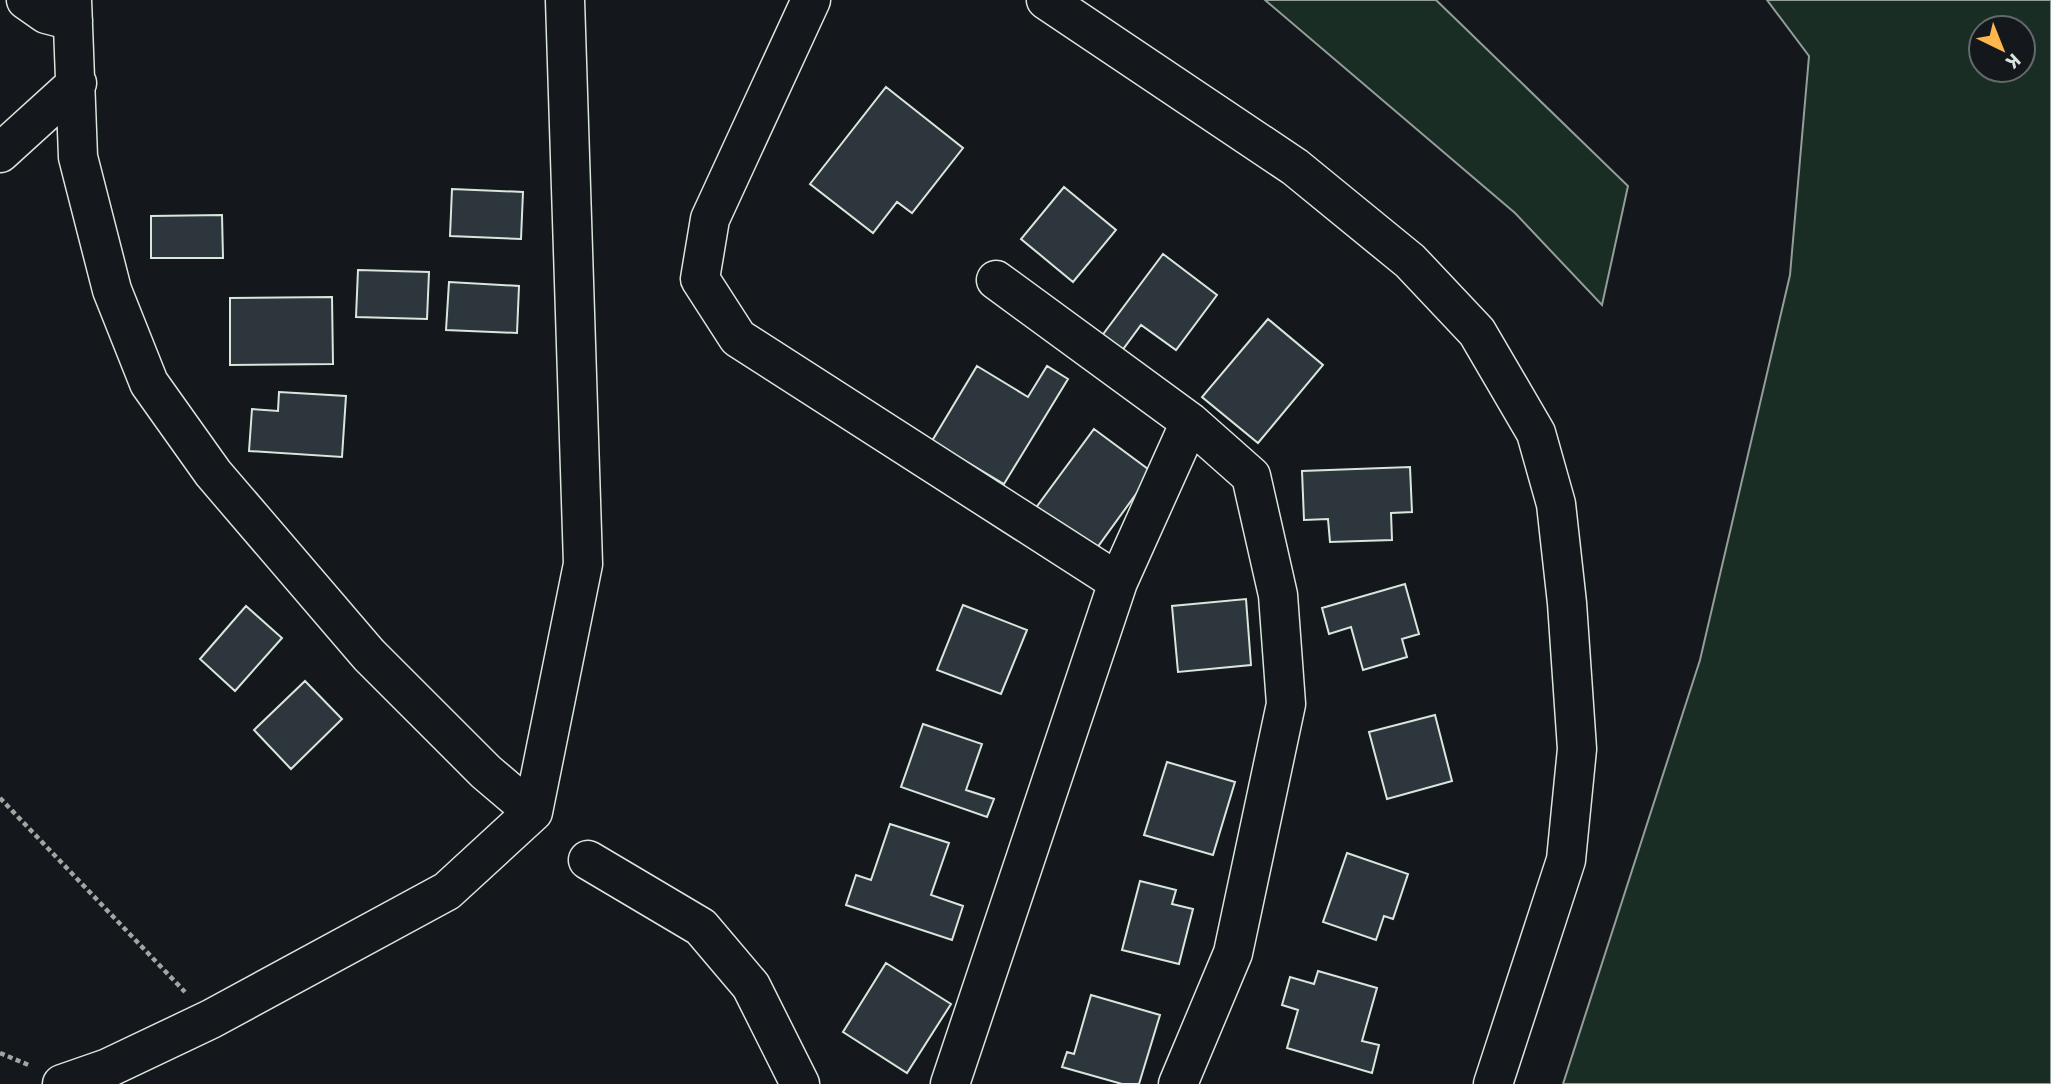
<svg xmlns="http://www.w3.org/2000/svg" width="2051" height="1084" font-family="Signika,sans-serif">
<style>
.green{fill:#1a2d24;stroke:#939e99;stroke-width:2;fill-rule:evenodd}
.building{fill:#2c363c;stroke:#d8e6dc;stroke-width:2}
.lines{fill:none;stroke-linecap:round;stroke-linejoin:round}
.minor-casing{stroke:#d8e6dc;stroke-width:41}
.path{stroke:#9da8a2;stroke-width:4.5;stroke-dasharray:5 3.5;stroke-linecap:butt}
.minor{stroke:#14181c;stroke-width:38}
</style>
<rect width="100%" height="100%" fill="#14181c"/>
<!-- green -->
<path class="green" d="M 1265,0 L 1436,0 L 1628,186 L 1602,305 L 1515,213 Z
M 1767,0 L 2051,0 L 2051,1084 L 1563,1084 L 1700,660 L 1790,275 L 1809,56 ZM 2023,28 L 2023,70 L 1981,70 L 1981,28 Z"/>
<!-- building -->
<path class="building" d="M 886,87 L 963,148 L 912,213 L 897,202 L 873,233 L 810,184 Z
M 1064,187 L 1116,230 L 1073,282 L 1021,239 Z
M 452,189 L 523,192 L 521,239 L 450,236 Z
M 222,215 L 223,258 L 151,258 L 151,216 Z
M 1163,254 L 1217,295 L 1176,350 L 1141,325 L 1121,352 L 1101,337 Z
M 358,270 L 429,272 L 427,319 L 356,317 Z
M 449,282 L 519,286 L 517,333 L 446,330 Z
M 332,297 L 333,364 L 230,365 L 230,298 Z
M 1268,319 L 1323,365 L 1258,443 L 1202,397 Z
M 977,366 L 1028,397 L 1047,366 L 1068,379 L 1004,484 L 932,441 Z
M 279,392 L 346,396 L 342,457 L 249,451 L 252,409 L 278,411 Z
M 1094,429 L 1152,472 L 1094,552 L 1035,509 Z
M 1410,467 L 1412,512 L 1391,513 L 1392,540 L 1330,542 L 1328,519 L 1304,520 L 1302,471 Z
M 1405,584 L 1419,634 L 1402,639 L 1407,657 L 1363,670 L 1351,627 L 1329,634 L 1322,608 Z
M 1246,599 L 1251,665 L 1178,672 L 1172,606 Z
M 963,605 L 1027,630 L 1001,694 L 937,670 Z
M 246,606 L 282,638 L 235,691 L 200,659 Z
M 305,681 L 342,719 L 291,769 L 254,730 Z
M 1435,715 L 1452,781 L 1387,799 L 1369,732 Z
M 923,724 L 982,744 L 966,790 L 994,799 L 987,817 L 901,787 Z
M 1167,762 L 1235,782 L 1213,855 L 1144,835 Z
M 890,824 L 949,843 L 931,895 L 963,906 L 952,940 L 846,905 L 856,875 L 871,880 Z
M 1347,853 L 1408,874 L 1393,919 L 1384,916 L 1376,940 L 1323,922 Z
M 1140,881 L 1176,890 L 1172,904 L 1193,909 L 1179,964 L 1122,950 Z
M 886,963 L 951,1004 L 907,1073 L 843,1032 Z
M 1318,971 L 1377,988 L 1362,1041 L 1379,1045 L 1372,1073 L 1287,1048 L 1298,1010 L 1282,1005 L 1290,977 L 1314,984 Z
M 1091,995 L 1160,1015 L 1139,1084 L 1122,1084 L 1062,1067 L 1067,1052 L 1074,1054 Z"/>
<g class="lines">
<defs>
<path id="minor" d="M 26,0 L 46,14 L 73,21
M 72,0 L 78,157 L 112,290 L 149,383 L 213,473 L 369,655 L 486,772 L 533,812
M 811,0 L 710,219 L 700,279 L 738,338 L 1118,582
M 1046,0 L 1295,167 L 1410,261 L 1477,332 L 1536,433 L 1556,504 L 1567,603 L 1577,749 L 1566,860 L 1493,1084
M 0,153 L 77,83
M 996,280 L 1190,422 L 1251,476 L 1278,595 L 1286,704 L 1233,953 L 1178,1084
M 588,860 L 701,927 L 751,986 L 800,1084
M 62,1084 L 108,1068 L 211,1019 L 447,891 L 533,812 L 583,564 L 565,0
M 950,1084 L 1118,582 L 1190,422"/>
</defs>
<!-- minor casing -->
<use href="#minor" class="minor-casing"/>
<!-- path -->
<path class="path" d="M 0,798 L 185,992
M 0,1053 L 31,1066"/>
<!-- minor -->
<use href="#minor" class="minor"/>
</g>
<!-- north arrow -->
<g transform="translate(2002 49) rotate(137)"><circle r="33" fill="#14181c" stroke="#626a69" stroke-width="2"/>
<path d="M0-5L12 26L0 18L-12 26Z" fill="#ffb74d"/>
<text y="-10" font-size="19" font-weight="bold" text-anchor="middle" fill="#d8e6dc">K</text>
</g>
</svg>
